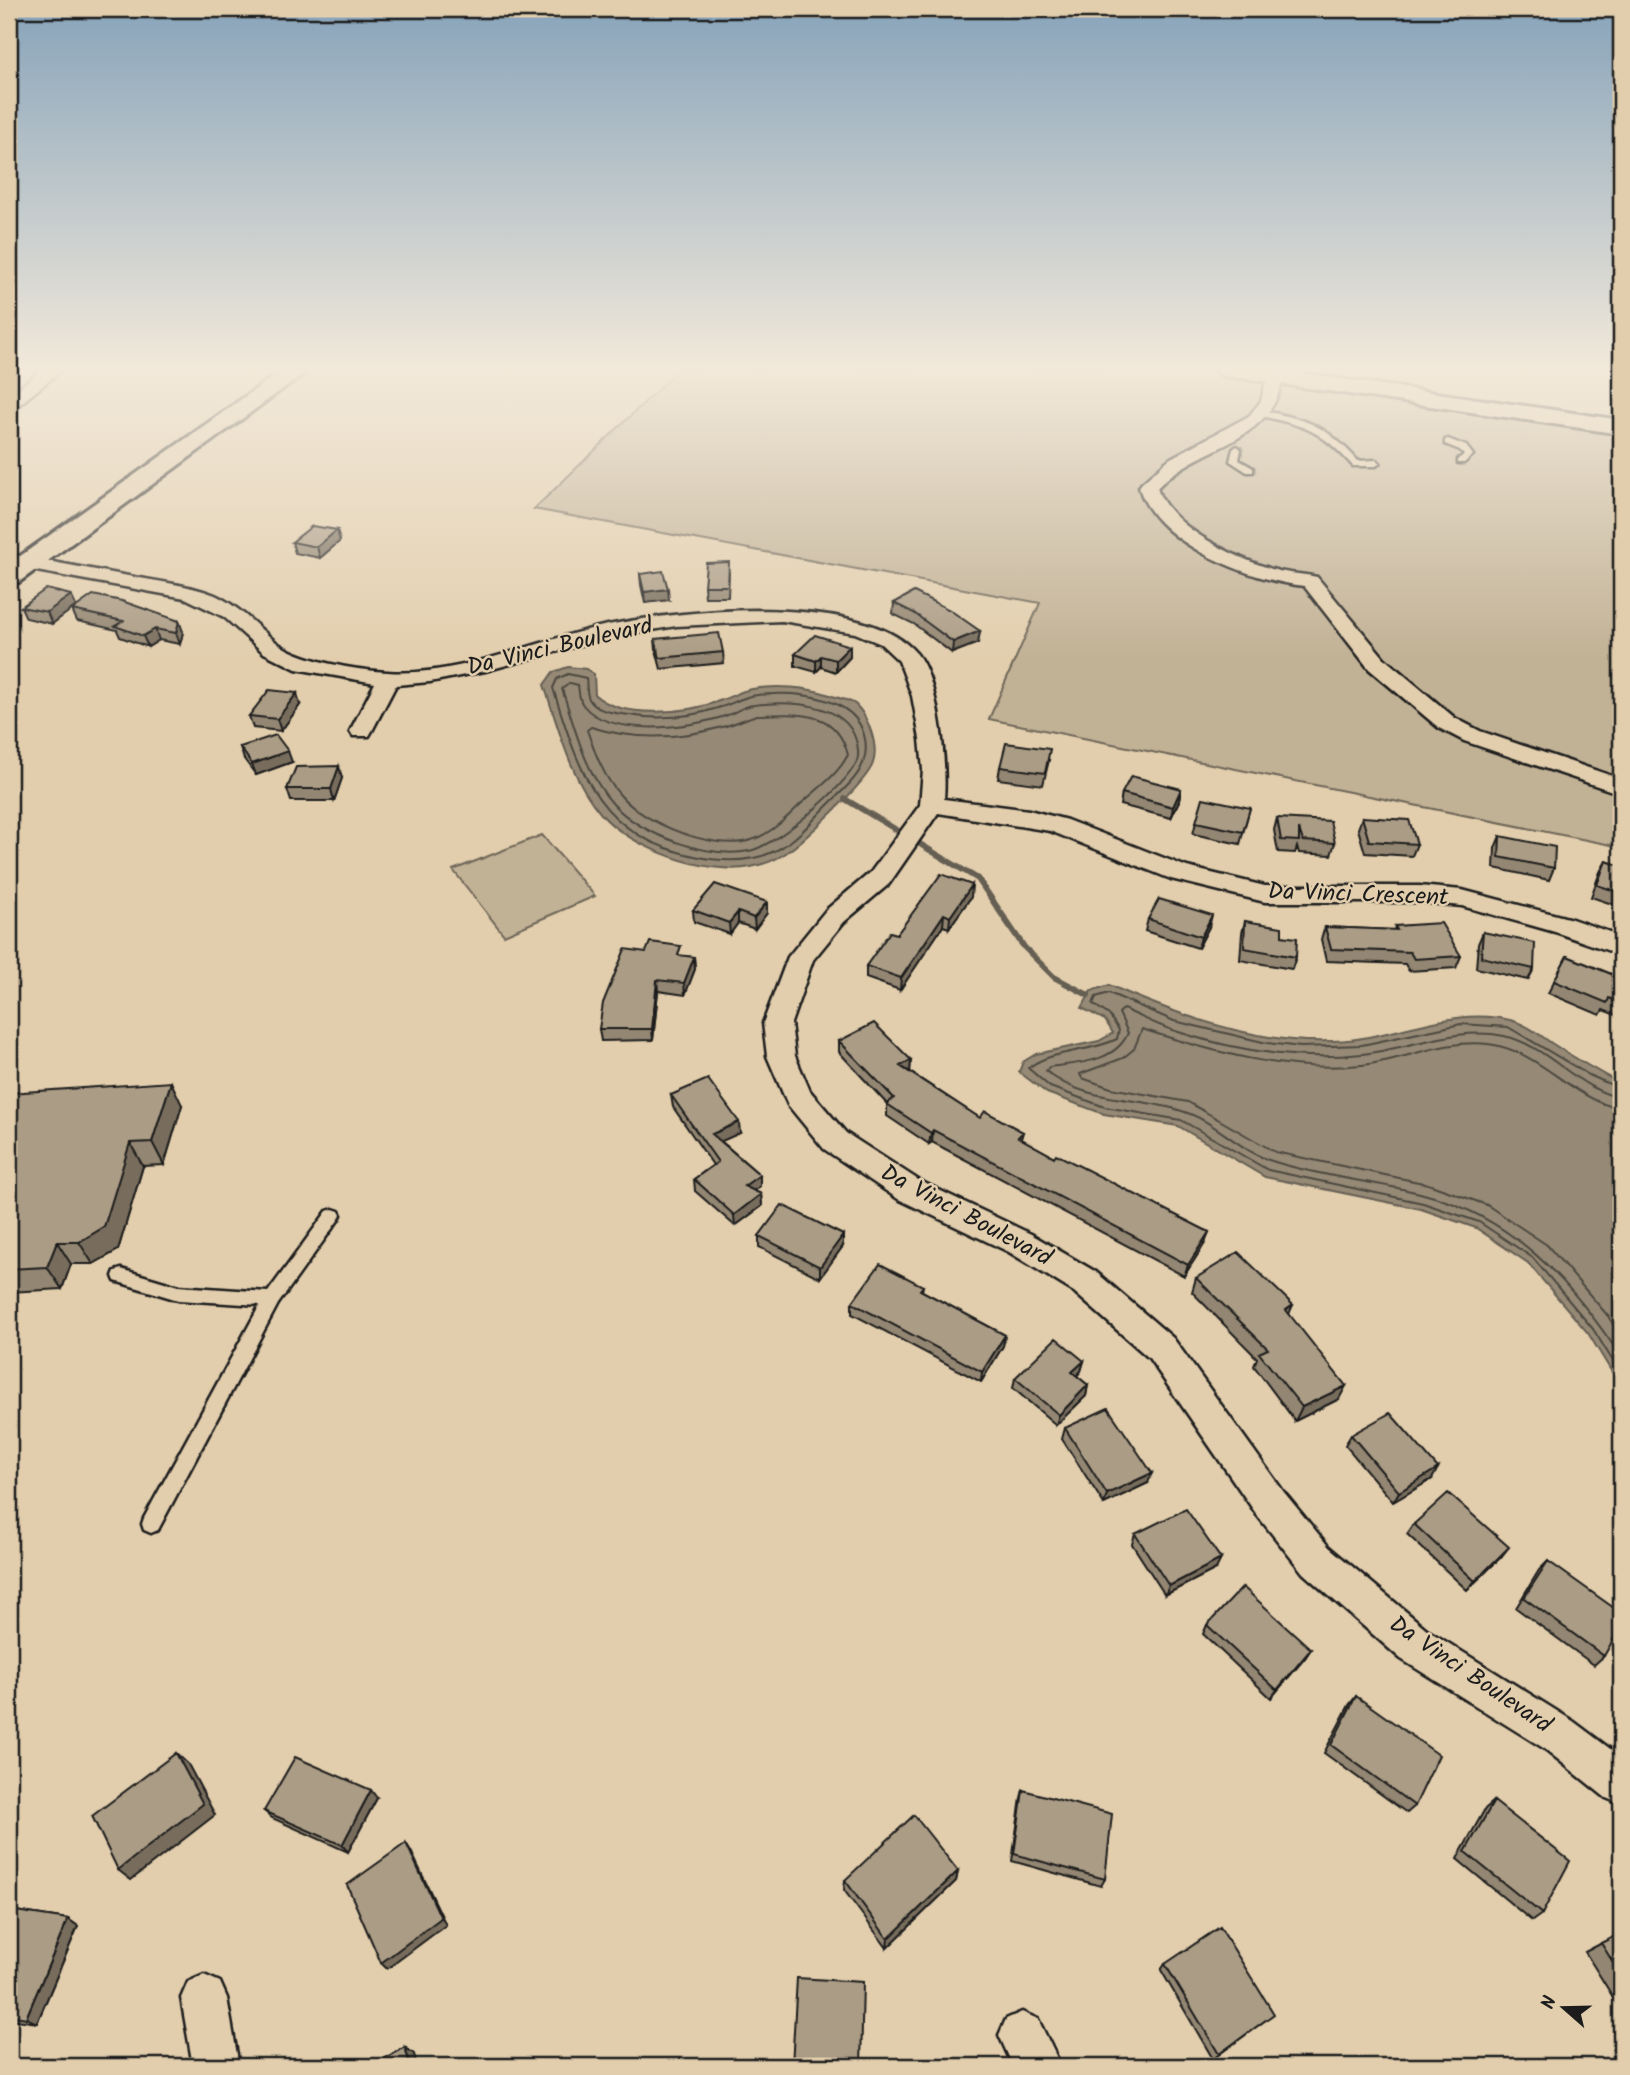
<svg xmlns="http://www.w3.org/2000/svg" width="1630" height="2075" font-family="Kalam,sans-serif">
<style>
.green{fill:#c1b195;stroke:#6e6658;stroke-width:2}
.water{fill:#968a76;stroke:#655e52;stroke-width:2}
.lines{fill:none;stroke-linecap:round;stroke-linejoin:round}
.shore{stroke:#4d4840;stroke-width:2}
.stream{stroke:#655e52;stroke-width:6}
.lane-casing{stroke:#1c1c1c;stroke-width:5}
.street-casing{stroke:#1c1c1c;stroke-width:5}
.secondary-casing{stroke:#1c1c1c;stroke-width:6}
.lane{fill:#e2cead;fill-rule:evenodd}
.street{fill:#e2cead;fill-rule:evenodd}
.secondary{fill:#e2cead;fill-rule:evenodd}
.wall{fill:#938672;stroke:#1c1c1c;stroke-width:2}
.shaded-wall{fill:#786d5d;stroke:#1c1c1c;stroke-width:2}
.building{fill:#ab9c85;stroke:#1c1c1c;stroke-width:2}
.labels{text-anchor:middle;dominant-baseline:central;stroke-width:5;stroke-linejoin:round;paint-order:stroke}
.street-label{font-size:24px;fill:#1c1c1c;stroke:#e2cead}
</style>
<rect width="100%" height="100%" fill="#e2cead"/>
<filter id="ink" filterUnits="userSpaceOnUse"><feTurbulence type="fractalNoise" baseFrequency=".0143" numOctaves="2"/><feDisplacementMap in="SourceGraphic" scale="14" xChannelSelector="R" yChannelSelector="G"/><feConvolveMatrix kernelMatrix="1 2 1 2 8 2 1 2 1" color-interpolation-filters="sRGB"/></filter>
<g filter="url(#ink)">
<!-- green -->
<path class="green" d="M 679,369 L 1227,369 L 1621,428 L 1621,847 L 989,719 L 1040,603 L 534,509 Z
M 542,835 L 595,896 L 504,935 L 453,870 Z"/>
<!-- water -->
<path class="water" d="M 568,667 L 586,669 L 594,674 L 595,695 C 623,720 689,713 722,700 C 733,696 740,691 752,689 C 775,685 808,687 830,695 C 837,698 849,700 855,704 C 868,716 879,746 873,763 C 868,781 799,846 781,856 C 773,861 761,865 751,867 C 708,876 630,848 601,814 C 570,778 559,729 544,685 L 553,672 Z
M 1109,985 C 1187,1019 1277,1052 1363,1038 C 1411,1030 1460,1008 1510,1020 C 1527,1024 1542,1037 1556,1046 C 1578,1060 1599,1072 1621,1084 L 1621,1387 L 1588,1333 L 1528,1263 L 1476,1228 L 1421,1209 L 1265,1177 L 1178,1126 L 1104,1114 L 1047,1093 L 1019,1072 L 1023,1062 L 1036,1054 L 1099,1041 L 1113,1033 L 1105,1020 L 1082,1008 L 1091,991 Z"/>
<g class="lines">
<!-- shore -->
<path class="shore" d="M 568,674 L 586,678 C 587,685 586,693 589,699 C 596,711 610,712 622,714 C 655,720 689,718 721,707 C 732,704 741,698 751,696 C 787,690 857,693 865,739 C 870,767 851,783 832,801 C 815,817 799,839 777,850 C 753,862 724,862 699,857 C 598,837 580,774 553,688 L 557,679 Z
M 570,683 L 578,685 C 579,692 579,700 583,705 C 609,738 690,728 725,716 C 735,713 743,706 754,705 C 787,701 844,701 856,740 C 858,746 859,754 857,761 C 847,786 776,846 749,851 C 709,859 641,835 613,804 C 585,773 575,728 562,689 Z
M 757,715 C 797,714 836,708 848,755 C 838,774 820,787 804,801 C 788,816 770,836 748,841 C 712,850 645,824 621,796 C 604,778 595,753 587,730 L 591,727 C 636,741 681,739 726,726 C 737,723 746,718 757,715 Z
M 1621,1089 L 1589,1075 L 1508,1027 L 1461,1024 L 1362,1045 L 1301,1047 L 1267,1043 L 1174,1021 L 1109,993 L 1096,997 L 1093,1004 L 1109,1015 L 1119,1030 L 1117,1039 C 1089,1053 1053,1049 1028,1068 L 1050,1087 L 1105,1107 L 1181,1120 L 1268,1170 L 1423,1203 L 1479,1222 L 1533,1258 L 1593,1329 L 1621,1374
M 1621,1098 C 1576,1089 1548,1045 1504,1036 C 1456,1026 1409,1049 1362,1054 C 1299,1061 1232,1050 1172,1030 C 1155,1024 1140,1016 1123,1009 L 1119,1013 L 1128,1033 C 1115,1063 1077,1063 1049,1067 L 1046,1071 C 1083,1103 1138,1096 1182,1111 C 1216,1121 1240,1152 1275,1162 C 1322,1177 1372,1181 1420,1193 C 1512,1216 1571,1281 1621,1357
M 1621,1109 C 1571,1099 1540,1050 1488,1044 C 1445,1039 1404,1060 1362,1065 C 1287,1073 1213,1052 1142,1029 L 1134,1049 L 1123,1058 L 1080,1074 L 1082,1078 L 1111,1088 L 1188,1102 L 1275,1152 L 1428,1184 L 1487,1205 L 1547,1245 L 1608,1316 L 1621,1337"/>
<!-- stream -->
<path class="stream" d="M 845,799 L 978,879 L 1024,947 L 1054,977 L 1088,995"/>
<defs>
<path id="lane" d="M 1260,410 C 1308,420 1325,424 1358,461 L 1376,460 L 1380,463 L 1376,466 L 1353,466 C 1319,428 1305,426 1257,415 L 1256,413 Z
M 1448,439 L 1466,446 L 1473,455 L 1464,463 L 1458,463 L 1458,459 L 1464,455 L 1460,450 L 1445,444 L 1445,440 Z
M 1237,446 L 1241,449 L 1239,460 L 1253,468 L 1253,472 L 1247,472 L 1230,461 L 1233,449 Z
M 333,1209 L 339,1211 L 341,1215 L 339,1219 L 278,1304 L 158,1530 L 151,1533 L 144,1530 L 142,1524 L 144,1518 L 260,1305 L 178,1300 L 115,1281 L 113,1276 L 115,1271 L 121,1269 L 178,1286 L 268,1292 L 327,1211 Z"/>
<path id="street" d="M 43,369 L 63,369 L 15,408 L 9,409 L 9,396 Z
M 1275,372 L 1283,377 C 1270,447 1200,443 1157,488 C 1169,528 1241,561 1279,571 C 1292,574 1305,574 1317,577 L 1385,659 L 1455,718 L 1480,731 L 1621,779 L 1621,794 L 1464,741 L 1439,728 L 1369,669 L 1304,586 C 1250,580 1155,544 1139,487 L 1142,483 L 1169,459 L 1249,416 L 1261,401 L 1267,377 Z
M 9,554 C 51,562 92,569 134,577 C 161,582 189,585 215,595 C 239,606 256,626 276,642 C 300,661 356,670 387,672 C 457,678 539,639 608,625 C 681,610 865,591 917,654 C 939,681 947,765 944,799 L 1029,810 L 1067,820 L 1187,867 L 1265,886 L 1419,886 L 1462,890 L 1572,919 L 1621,936 L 1621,955 L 1555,932 L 1462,906 L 1419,902 L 1265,902 L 1171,879 L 1050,831 L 938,813 L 889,884 L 844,922 L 813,960 L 791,1023 L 795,1056 L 810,1091 L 846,1133 L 920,1181 L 1031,1234 L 1096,1272 L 1173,1338 L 1283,1491 L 1329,1547 L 1429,1631 L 1573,1721 L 1621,1757 L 1621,1804 L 1606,1798 L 1545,1749 L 1401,1659 L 1303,1573 L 1257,1515 L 1149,1358 L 1074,1292 L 1009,1252 L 898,1199 L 824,1149 L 788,1105 L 767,1056 L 763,1023 L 788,957 L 826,910 L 871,872 L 920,805 L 923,770 L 920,739 L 912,696 L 899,661 L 881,644 L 855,633 L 782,621 L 676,626 L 610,637 L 485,671 L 430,682 L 396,685 L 372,731 L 369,736 L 353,736 L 350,731 L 375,683 L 296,669 L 264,653 L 224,617 L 185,598 L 9,566 Z
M 204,1975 L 220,1982 L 227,1998 L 239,2066 L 193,2066 L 181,1998 L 188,1982 Z
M 1022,2012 L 1038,2019 L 1061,2066 L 1013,2066 L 999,2035 L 1006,2019 Z"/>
<path id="secondary" d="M 284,369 L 310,369 L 19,582 L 9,584 L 9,564 Z
M 1216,369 L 1274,369 L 1621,420 L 1621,434 L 1227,376 L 1219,374 Z"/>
</defs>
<!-- lane casing -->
<use href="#lane" class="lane-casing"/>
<!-- street casing -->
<use href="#street" class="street-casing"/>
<!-- secondary casing -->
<use href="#secondary" class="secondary-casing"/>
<!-- lane -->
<use href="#lane" class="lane"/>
<!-- street -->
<use href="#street" class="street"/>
<!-- secondary -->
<use href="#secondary" class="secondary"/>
</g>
<!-- wall -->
<path class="wall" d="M 337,530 L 340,541 L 320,558 L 295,553 L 292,542 Z
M 729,573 L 728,597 L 705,597 L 704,586 Z
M 640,574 L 669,600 L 645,603 L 641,585 Z
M 894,603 L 980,631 L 978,643 L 952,653 L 914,624 L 893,614 Z
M 76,606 L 52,624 L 26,618 L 21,607 Z
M 72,610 L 179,621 L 183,632 L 180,644 L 159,640 L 148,647 L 120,637 L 117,630 L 77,621 Z
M 655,639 L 723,652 L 724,663 L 661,669 L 656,650 Z
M 850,646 L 850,657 L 836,672 L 821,667 L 816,672 L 795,666 L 795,654 Z
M 300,705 L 281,731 L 253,728 L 249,716 Z
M 240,747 L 292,762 L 256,775 L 244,759 Z
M 1049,760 L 1043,785 L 998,779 L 1000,767 Z
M 342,778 L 334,801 L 291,801 L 287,789 Z
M 1181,789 L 1179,801 L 1171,818 L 1120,805 L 1122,793 Z
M 1250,808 L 1240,844 L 1193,834 L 1196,822 Z
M 1362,817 L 1417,844 L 1412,856 L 1365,853 L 1358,829 Z
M 1277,818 L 1335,843 L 1331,855 L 1299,853 L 1297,847 L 1295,853 L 1278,852 L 1274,830 Z
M 1500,836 L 1554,868 L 1549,880 L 1494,868 L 1495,848 Z
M 1606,861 L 1621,866 L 1621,907 L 1591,897 L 1600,872 Z
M 971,897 L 949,928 L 943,926 L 900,990 L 866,978 L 866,966 L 897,934 Z
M 767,902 L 767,913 L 755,929 L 738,923 L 730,934 L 694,922 L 693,910 Z
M 1148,919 L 1209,927 L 1198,948 L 1145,931 Z
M 1245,921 L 1282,936 L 1296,957 L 1292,969 L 1240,960 L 1242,933 Z
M 1395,926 L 1461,956 L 1456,968 L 1409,971 L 1405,964 L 1326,961 L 1321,939 L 1325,927 L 1394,930 Z
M 1483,932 L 1534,969 L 1528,980 L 1476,968 L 1478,944 Z
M 682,956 L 694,957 L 695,969 L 685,995 L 658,991 L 653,1040 L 601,1041 L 599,1029 Z
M 1567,956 L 1621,978 L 1621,1017 L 1603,1010 L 1600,1015 L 1548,993 Z
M 839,1041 L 911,1060 L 910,1072 L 980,1118 L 1023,1132 L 1021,1139 L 1054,1157 L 1209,1232 L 1205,1243 L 1184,1276 L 932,1142 L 929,1144 L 887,1116 L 887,1104 L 839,1052 Z
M 9,1093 L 182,1105 L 164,1165 L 143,1166 L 118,1250 L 93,1264 L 71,1264 L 62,1289 L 9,1292 Z
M 671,1095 L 740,1133 L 721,1141 L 760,1175 L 760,1186 L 754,1191 L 761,1194 L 762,1206 L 735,1226 L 695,1191 L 694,1179 L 713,1165 L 673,1107 Z
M 759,1236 L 843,1246 L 820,1278 L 759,1247 Z
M 1196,1278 L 1293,1305 L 1289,1314 L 1339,1399 L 1295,1421 L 1254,1366 L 1257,1358 L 1192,1292 Z
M 923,1286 L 922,1291 L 1005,1335 L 1003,1346 L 981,1382 L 852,1314 L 852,1303 Z
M 1084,1361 L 1081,1371 L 1077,1376 L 1088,1385 L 1086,1396 L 1056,1425 L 1013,1388 L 1015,1378 Z
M 1065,1428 L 1148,1483 L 1104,1504 L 1062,1439 Z
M 1351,1435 L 1432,1479 L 1393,1502 L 1345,1445 Z
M 1414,1524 L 1501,1557 L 1467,1590 L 1407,1534 Z
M 1135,1534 L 1216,1569 L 1165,1595 L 1132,1544 Z
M 1548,1561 L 1604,1656 L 1594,1665 L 1516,1608 L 1539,1570 Z
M 1207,1625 L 1311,1649 L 1305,1658 L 1271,1698 L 1203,1634 Z
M 1356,1696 L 1415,1806 L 1407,1813 L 1324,1753 L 1349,1705 Z
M 1023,1790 L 1105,1879 L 1101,1886 L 1012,1861 L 1021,1798 Z
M 377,1798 L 348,1852 L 272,1818 L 264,1811 Z
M 1494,1801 L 1542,1914 L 1532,1921 L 1457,1859 L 1485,1809 Z
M 958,1871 L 956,1881 L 887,1948 L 844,1890 L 845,1880 Z
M 9,1910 L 68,1919 L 78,1926 L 37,2023 L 9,2019 Z
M 1621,1933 L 1621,2010 L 1585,1952 Z
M 1165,1964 L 1267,2019 L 1213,2059 L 1161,1970 Z"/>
<!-- shaded-wall -->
<path class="shaded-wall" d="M 337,530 L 340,541 L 320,558 L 317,547 Z
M 668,589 L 669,600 L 645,603 L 644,592 Z
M 71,595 L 76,606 L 52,624 L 47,612 Z
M 179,621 L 183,632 L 180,644 L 176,633 Z
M 155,629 L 159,640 L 148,647 L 143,636 Z
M 980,631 L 978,643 L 952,653 L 953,642 Z
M 850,646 L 850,657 L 836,672 L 836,660 Z
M 821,656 L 821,667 L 816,672 L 816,661 Z
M 297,693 L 300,705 L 281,731 L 277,719 Z
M 288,751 L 292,762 L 256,775 L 252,764 Z
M 339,766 L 342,778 L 334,801 L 331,789 Z
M 1181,789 L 1179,801 L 1171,818 L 1173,807 Z
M 972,885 L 971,897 L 949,928 L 950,917 Z
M 767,902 L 767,913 L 755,929 L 754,918 Z
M 738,912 L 738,923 L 730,934 L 729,923 Z
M 944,914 L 943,926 L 900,990 L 901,978 Z
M 1212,915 L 1209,927 L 1198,948 L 1201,937 Z
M 694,957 L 695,969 L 685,995 L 684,983 Z
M 657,980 L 658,991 L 653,1040 L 652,1029 Z
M 911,1060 L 910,1072 L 900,1066 Z
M 171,1082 L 182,1105 L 164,1165 L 152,1142 Z
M 739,1122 L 740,1133 L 713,1145 L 712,1134 Z
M 933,1130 L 932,1142 L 929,1144 L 931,1133 Z
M 130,1143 L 143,1166 L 118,1250 L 93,1264 L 79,1242 Z
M 760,1175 L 760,1186 L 745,1197 L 744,1186 Z
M 761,1194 L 762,1206 L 735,1226 L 734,1215 Z
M 1209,1232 L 1205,1243 L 1184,1276 L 1188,1265 Z
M 843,1235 L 843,1246 L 820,1278 L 820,1267 Z
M 57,1242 L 71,1264 L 62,1289 L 47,1267 Z
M 1005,1335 L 1003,1346 L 981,1382 L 982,1372 Z
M 1084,1361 L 1081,1371 L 1070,1383 L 1072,1372 Z
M 1088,1385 L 1086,1396 L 1056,1425 L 1059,1415 Z
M 1346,1386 L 1339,1399 L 1295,1421 L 1302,1407 Z
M 1438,1468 L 1432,1479 L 1393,1502 L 1399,1492 Z
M 1152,1473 L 1148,1483 L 1104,1504 L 1107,1494 Z
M 1509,1547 L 1501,1557 L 1467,1590 L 1475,1581 Z
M 1221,1559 L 1216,1569 L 1165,1595 L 1169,1586 Z
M 1311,1649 L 1305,1658 L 1271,1698 L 1277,1690 Z
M 176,1753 L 188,1764 L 215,1815 L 131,1880 L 118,1870 Z
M 371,1790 L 377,1798 L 348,1852 L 342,1845 Z
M 406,1843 L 411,1851 L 446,1925 L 387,1969 L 381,1963 Z
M 958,1871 L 956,1881 L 887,1948 L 888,1939 Z
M 68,1919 L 78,1926 L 37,2023 L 26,2018 Z
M 405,2047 L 414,2054 L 417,2066 L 410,2066 Z"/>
<!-- building -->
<path class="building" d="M 312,526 L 337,530 L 317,547 L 292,542 Z
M 729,562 L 728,586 L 704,586 L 706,563 Z
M 663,571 L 668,589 L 644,592 L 640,574 Z
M 46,589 L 71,595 L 47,612 L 21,607 Z
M 914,592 L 950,610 L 980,631 L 953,642 L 914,613 L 894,603 Z
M 93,595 L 122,601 L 179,621 L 176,633 L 155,629 L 143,636 L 115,626 L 123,621 L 72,610 Z
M 719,633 L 723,652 L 660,658 L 655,639 Z
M 815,635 L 850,646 L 836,660 L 821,656 L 816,661 L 795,654 Z
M 269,690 L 297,693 L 277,719 L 249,716 Z
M 276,735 L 288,751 L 252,764 L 240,747 Z
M 1006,743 L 1050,749 L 1045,773 L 1000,767 Z
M 339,766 L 331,789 L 287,789 L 296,767 Z
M 1131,776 L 1181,789 L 1173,807 L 1122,793 Z
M 1203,798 L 1250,808 L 1243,832 L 1196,822 Z
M 1362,817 L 1409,820 L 1417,844 L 1369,841 Z
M 1277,818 L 1330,821 L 1335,843 L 1303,841 L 1299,829 L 1299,841 L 1281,840 Z
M 1500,836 L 1555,847 L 1554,868 L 1499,857 Z
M 1606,861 L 1621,866 L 1621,893 L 1597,885 Z
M 941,874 L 972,885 L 950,917 L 944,914 L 901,978 L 866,966 L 890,932 L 897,934 Z
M 715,884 L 767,902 L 754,918 L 738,912 L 729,923 L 693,910 Z
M 1159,899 L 1212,915 L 1201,937 L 1148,919 Z
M 1245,921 L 1282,927 L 1282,936 L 1297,938 L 1296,957 L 1244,948 Z
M 1441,923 L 1461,956 L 1414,959 L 1410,952 L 1331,949 L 1325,927 L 1397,930 L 1395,926 Z
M 1483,932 L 1535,943 L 1534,969 L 1481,957 Z
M 650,942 L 681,946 L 678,955 L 694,957 L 684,983 L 657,980 L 652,1029 L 599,1029 L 603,1003 L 625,949 L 646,952 Z
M 1567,956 L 1621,978 L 1621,1003 L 1609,998 L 1607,1003 L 1554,981 Z
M 874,1023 L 911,1060 L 900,1066 L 980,1118 L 985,1111 L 1023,1132 L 1018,1137 L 1054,1157 L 1056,1154 L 1209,1232 L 1188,1265 L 933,1130 L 931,1133 L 887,1104 L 894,1098 L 839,1041 Z
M 708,1079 L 739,1122 L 712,1134 L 760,1175 L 744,1186 L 761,1194 L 734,1215 L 694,1179 L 718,1162 L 671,1095 Z
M 171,1082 L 152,1142 L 130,1143 L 104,1227 L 79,1242 L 57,1242 L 47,1267 L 9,1269 L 9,1093 Z
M 782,1205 L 843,1235 L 820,1267 L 759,1236 Z
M 1238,1252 L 1293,1305 L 1286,1310 L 1346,1386 L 1302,1407 L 1259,1353 L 1268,1349 L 1196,1278 Z
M 880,1264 L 923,1286 L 920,1290 L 1005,1335 L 982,1372 L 852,1303 Z
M 1056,1338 L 1084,1361 L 1072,1372 L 1088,1385 L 1059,1415 L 1015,1378 Z
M 1108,1408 L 1152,1473 L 1107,1494 L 1065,1428 Z
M 1390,1413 L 1438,1468 L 1399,1492 L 1351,1435 Z
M 1448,1493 L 1509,1547 L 1475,1581 L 1414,1524 Z
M 1186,1509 L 1221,1559 L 1169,1586 L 1135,1534 Z
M 1548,1561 L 1621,1613 L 1621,1626 L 1604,1656 L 1524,1598 Z
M 1243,1587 L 1311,1649 L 1277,1690 L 1207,1625 Z
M 1356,1696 L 1439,1755 L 1415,1806 L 1331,1745 Z
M 176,1753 L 203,1804 L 118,1870 L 92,1816 Z
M 295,1757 L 371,1790 L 342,1845 L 264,1811 Z
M 1023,1790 L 1112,1814 L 1105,1879 L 1014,1854 Z
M 1494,1801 L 1570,1861 L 1542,1914 L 1465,1852 Z
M 914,1815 L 958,1871 L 888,1939 L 845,1880 Z
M 406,1843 L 441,1918 L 381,1963 L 347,1885 Z
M 9,1910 L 68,1919 L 26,2018 L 9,2015 Z
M 1220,1927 L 1274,2014 L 1219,2054 L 1165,1964 Z
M 1621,1933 L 1621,1975 L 1601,1943 Z
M 797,1978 L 863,1982 L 861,2066 L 792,2066 Z
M 405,2047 L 410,2066 L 370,2066 Z"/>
</g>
<!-- sky -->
<linearGradient id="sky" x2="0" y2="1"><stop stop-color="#87a3ba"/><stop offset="0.56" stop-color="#f2e9da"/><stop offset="1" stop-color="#f2e9da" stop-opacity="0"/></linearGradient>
<rect width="1630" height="660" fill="url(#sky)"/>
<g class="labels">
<!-- street labels -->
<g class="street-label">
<text transform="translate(560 647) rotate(-13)">Da Vinci Boulevard</text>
<text transform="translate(1358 895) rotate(2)">Da Vinci Crescent</text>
<text transform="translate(966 1216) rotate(28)">Da Vinci Boulevard</text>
<text transform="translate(1470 1675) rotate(34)">Da Vinci Boulevard</text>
</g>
</g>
<!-- margin -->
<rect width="1630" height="2075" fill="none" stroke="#e2cead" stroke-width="35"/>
<rect x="18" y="18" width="1595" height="2040" fill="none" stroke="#1c1c1c" stroke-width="2.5" filter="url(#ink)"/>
<!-- north arrow -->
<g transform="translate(1564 2008) rotate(290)" stroke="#e2cead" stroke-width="5" paint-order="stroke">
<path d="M0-5L12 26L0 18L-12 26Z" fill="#1c1c1c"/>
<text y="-10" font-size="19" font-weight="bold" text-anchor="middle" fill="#1c1c1c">N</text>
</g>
</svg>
